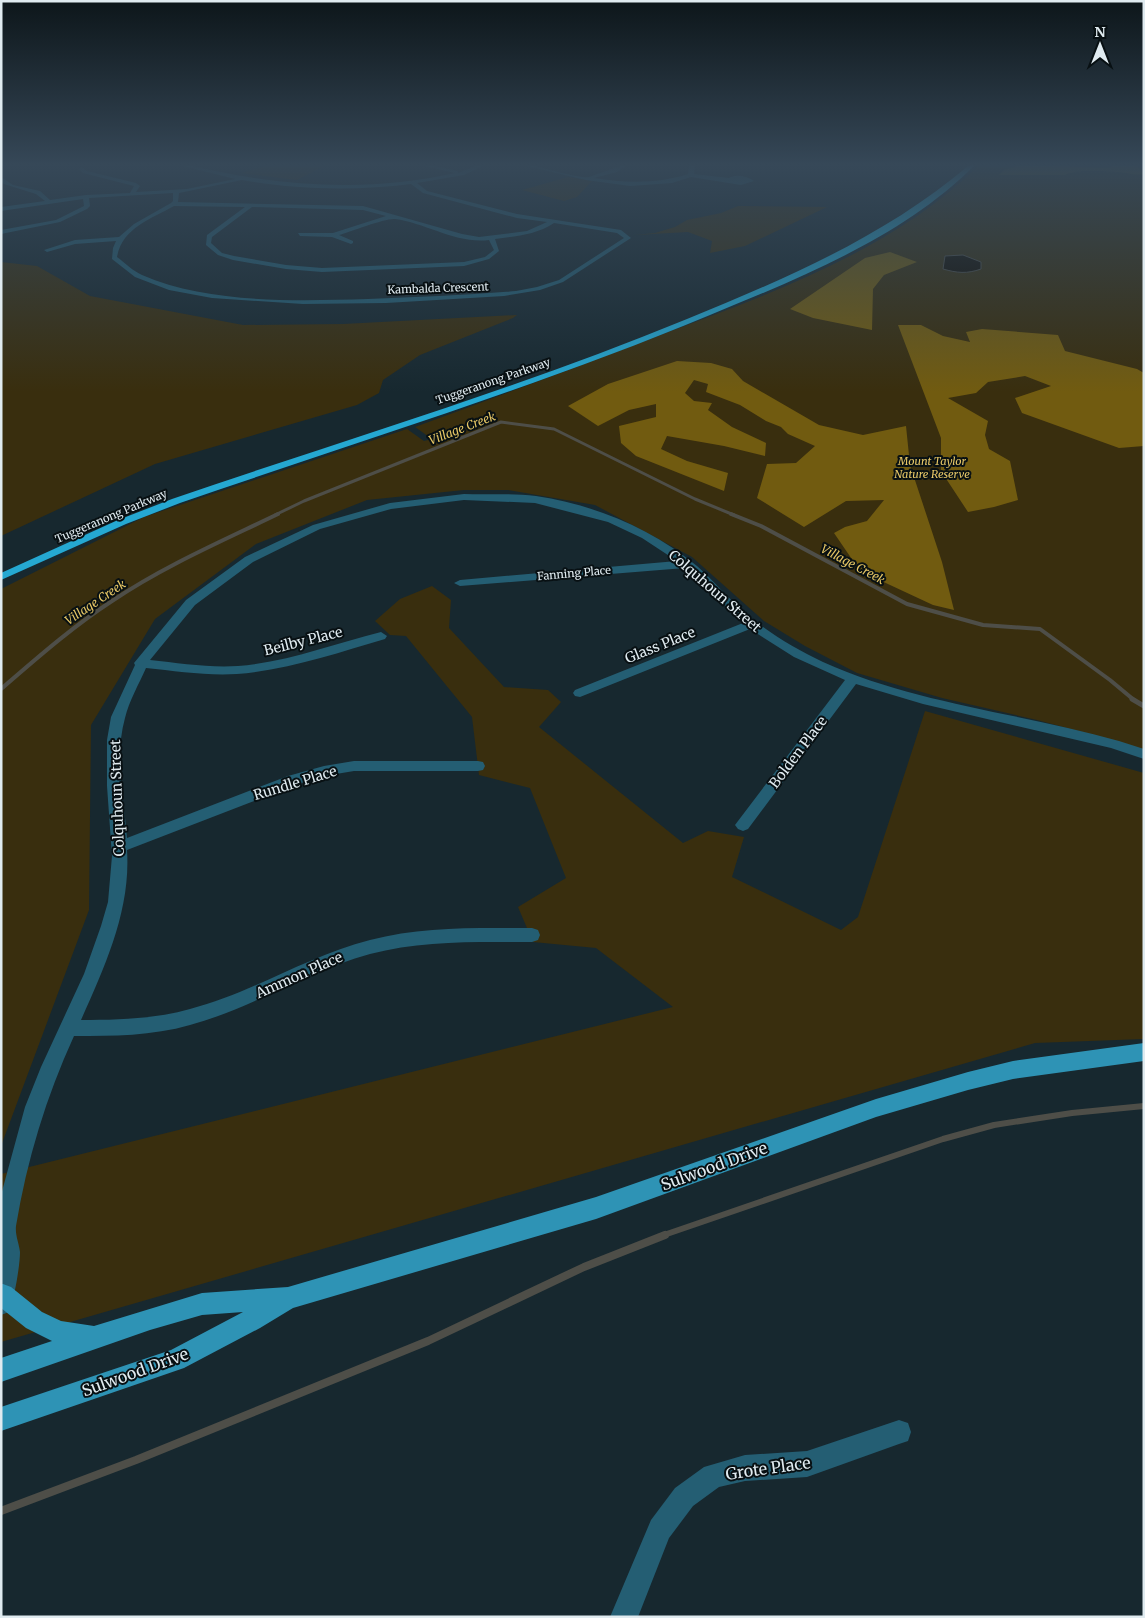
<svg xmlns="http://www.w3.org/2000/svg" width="1145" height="1618" font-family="Merriweather,serif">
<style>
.green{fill:#392e0e}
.forest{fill:#715b10}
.water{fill:#100a00;stroke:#4e4e48}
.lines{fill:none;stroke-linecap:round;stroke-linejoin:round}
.stream-far4{stroke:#4e4e48;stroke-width:3}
.stream-far3{stroke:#4e4e48;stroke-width:4}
.stream-far2{stroke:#4e4e48;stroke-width:5}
.stream-far1{stroke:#4e4e48;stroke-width:6}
.stream{stroke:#4e4e48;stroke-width:8}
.minor{fill:#245e73;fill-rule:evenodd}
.major{fill:#2e93b5;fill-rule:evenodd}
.highway{fill:#25a8d2;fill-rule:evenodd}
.labels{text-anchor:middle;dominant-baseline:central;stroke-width:4;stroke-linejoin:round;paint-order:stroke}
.far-street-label{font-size:11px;fill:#e0ebf0;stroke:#081013}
.far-park-label{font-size:11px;font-style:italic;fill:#e9c968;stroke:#081013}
.far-water-label{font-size:12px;font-style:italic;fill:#e6c665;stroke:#081013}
.street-label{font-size:14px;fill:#e0ebf0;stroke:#081013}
.near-street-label{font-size:16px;fill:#e0ebf0;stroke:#081013}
</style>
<rect width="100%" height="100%" fill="#17282f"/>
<!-- green -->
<path class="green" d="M 269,165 L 326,165 L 297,180 L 241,173 Z
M 979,165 L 1144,165 L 1144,752 L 1112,740 L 1037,720 L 942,698 L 857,673 L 805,646 L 764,621 L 692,557 L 595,505 L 508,490 L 464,490 L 367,500 L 256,544 L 155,619 L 91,725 L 89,910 L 1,1146 L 1,589 L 144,517 L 407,429 L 424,441 L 432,439 L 415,427 C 497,397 579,366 660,335 C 772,293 892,251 979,165 Z
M 568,177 L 592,181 L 577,197 L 564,201 L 522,190 Z
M 738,206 L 827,207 L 745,246 L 710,253 L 712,241 L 688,232 L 635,235 L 655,233 L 675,227 L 687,220 L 721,213 Z
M 1,262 L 37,266 L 90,296 L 243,325 L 343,324 L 517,315 L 513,318 L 420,355 L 383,380 L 379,393 L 357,405 L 155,464 L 1,536 Z
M 432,586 L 451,600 L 449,628 L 504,687 L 548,690 L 561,702 L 539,727 L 683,843 L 708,831 L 744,837 L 732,877 L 841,930 L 858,917 L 925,711 L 1144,773 L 1144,1039 L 1035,1043 L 1,1342 L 1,1174 L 673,1007 L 596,948 L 533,942 L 518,907 L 566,878 L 530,788 L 479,775 L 472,717 L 406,636 L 390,635 L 375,621 L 400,599 Z"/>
<!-- forest -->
<path class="forest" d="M 1021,165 L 1109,168 L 1113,165 L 1136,165 L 1144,174 C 1133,176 1127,172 1116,172 C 1101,171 1078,169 1065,175 L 999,175 L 1004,170 Z
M 890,252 L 917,262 L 884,275 L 873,289 L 872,330 L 813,318 L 790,309 L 865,258 Z
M 898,325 L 921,325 L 943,336 L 970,342 L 966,332 L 982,329 L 1058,335 L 1065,351 L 1137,369 L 1144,373 L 1144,446 L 1119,448 L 1022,413 L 1015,398 L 1051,386 L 1025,376 L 988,382 L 976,393 L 948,398 L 988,421 L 985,435 L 989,449 L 1010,461 L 1018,500 L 994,507 L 968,512 L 941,471 L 941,438 Z
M 677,361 L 711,363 L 732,369 L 743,381 L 819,425 L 863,435 L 906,426 L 910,465 L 942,562 L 954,610 L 933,605 L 860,571 L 834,533 L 845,527 L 867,521 L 884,500 L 846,501 L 804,527 L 757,498 L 767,464 L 796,463 L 815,446 L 788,434 L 781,427 L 766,421 L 740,405 L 706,392 L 708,384 L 694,380 L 685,393 L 694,401 L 712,403 L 708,410 L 732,427 L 766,443 L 765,456 L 724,446 L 667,436 L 661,449 L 687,461 L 728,473 L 724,491 L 636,456 L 621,443 L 619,426 L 656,417 L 656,404 L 629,410 L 598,426 L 568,406 L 608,384 Z"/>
<!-- water -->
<path class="water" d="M 963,255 L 981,262 L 981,269 C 967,274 957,273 943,269 L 945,256 Z"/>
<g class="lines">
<!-- stream-far4 -->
<path class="stream-far4" d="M 275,515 L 304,501 L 501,422 L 554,429 L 695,499 L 734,515"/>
<!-- stream-far3 -->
<path class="stream-far3" d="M 731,514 L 761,526 L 907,604 L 983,625 L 1040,629 L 1110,680 L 1134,700
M 1,689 C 37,658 72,627 112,601 C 164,566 222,541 278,514"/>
<!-- stream-far2 -->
<path class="stream-far2" d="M 1132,699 L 1144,706"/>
<!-- stream-far1 -->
<path class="stream-far1" d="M 661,1236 L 943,1139 L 994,1125 L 1072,1113 L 1144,1106"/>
<!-- stream -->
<path class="stream" d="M 1,1511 L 136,1460 L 428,1341 L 584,1267 L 665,1235"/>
<!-- minor -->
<path class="minor" d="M 179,165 L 188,165 C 275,186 368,193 455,173 L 420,165 L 430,165 L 458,171 L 458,173 L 478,165 L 485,165 L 464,175 L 417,183 L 427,191 L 517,214 L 621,230 L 631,238 L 563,282 L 540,290 L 504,296 L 386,303 L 303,304 L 212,298 L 169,290 L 135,277 L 112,259 L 113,248 L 116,241 L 75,244 L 47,252 L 44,250 L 75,240 L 119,237 L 134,224 L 171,203 L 173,201 L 173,193 L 89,198 L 90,206 L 87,209 L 60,222 L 1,234 L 1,230 L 56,220 L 84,206 L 83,199 L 1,211 L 1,207 L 45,201 L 36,194 L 4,184 L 1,182 L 1,177 L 13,185 L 40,191 L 50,200 L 86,195 L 130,193 L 134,186 L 83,173 L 79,169 L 82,167 L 87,171 L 136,183 L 140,186 L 136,192 L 187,189 L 235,179 ZM 242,180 C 296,190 357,191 411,184 L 423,193 L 517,218 L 547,222 L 527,231 L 479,237 L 462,234 L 363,206 L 178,202 L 179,193 ZM 174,206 L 245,207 L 207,235 L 206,245 L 218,255 L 233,260 L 286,269 L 322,272 L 464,266 L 489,259 L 499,251 L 495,239 C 516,236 536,235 554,223 L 617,233 L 624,238 L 559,280 L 537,287 L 516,291 C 467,295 417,297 368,299 C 296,301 209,304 142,275 C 133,271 125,263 117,257 C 122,228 151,219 174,206 ZM 252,207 L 363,210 L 386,216 L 333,233 L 298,233 L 300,236 L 332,237 L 351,244 L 353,243 L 353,241 L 339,235 C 350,232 385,218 395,219 C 426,223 456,244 489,240 L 494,250 L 485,257 L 464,262 L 322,268 L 286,265 L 234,256 L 222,253 L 211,243 L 212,237 Z
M 522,165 L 532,165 C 542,168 582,179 589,177 C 599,174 618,165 627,165 L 617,172 L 594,178 C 626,183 657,184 688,174 L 689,165 L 695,165 L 694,174 L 729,178 C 736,174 747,176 754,181 L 741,185 L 691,177 L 672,183 L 630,186 L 586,180 Z
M 464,494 C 487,495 512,493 536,496 C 595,505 651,528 697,566 C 713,580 727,597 743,611 C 767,632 794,648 823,662 C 916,704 1021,713 1119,741 L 1144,749 L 1144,759 L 1111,748 L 923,704 L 856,684 L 748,829 L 743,831 L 738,829 L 735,825 L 738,821 L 845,680 L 794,657 L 750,629 L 580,697 L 575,696 L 573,693 L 575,690 L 743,623 L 685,568 L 460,586 L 454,583 L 460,580 L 677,561 L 642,538 L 608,522 L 535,503 L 464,500 L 391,509 L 320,529 L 253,562 L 195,605 L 150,660 C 179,663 209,668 238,666 C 288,662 333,644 381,632 L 387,636 L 385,639 C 337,653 288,670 237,674 C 207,676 176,671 146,668 C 139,684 129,701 125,718 C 114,757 124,798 127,838 L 288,776 L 324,766 L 354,761 L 478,761 L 483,762 L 485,766 L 483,770 L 478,771 L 354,771 L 324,776 L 298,784 L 127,850 C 131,910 105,966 81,1020 C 117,1020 155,1019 190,1009 C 252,993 307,956 370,940 C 423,926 478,928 532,928 L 538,930 L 540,935 L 538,940 L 532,942 C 478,942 423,940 370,954 C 307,971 253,1008 190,1025 C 152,1036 113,1036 74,1036 C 46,1097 27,1160 16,1226 C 15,1235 19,1243 20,1252 C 20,1266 14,1300 9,1312 L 1,1315 L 1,1195 L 25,1107 L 41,1067 L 84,974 L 101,926 L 108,902 L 112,856 L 107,786 L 107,740 L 111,717 L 135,665 L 134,663 L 186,600 L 245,557 L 313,525 L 390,503 Z
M 899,1420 L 908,1423 L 911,1432 L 908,1441 L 899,1444 L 807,1477 L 745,1481 L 719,1487 L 693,1506 L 669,1538 L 638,1617 L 610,1617 L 651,1520 L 675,1488 L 704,1467 L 745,1455 L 807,1451 Z"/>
<!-- major -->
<path class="major" d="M 1144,1043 L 1144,1061 L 1013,1079 L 968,1090 L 876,1117 L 596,1219 L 293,1308 L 260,1328 L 184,1368 L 1,1431 L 1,1407 L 171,1350 L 243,1312 L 202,1315 L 150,1330 L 1,1382 L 1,1358 L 52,1341 L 26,1328 L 1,1308 L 1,1284 L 3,1284 L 11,1287 L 42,1312 L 61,1321 L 94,1326 L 202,1293 L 288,1287 L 596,1197 L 876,1099 L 968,1072 L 1013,1061 Z"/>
<!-- highway -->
<path class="highway" d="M 969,165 L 975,165 C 903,237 802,277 710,315 C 537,387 357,442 180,503 L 126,524 L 1,580 L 1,573 L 118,520 L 172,499 C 344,440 519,388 687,319 C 787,278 886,236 969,165 Z"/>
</g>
<!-- sky -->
<linearGradient id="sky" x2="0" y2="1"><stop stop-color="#0d161a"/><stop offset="0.42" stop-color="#364858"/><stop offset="1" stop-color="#364858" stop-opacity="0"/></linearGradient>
<rect width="1145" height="392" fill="url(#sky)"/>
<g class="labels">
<!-- far-street labels -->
<g class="far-street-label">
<text transform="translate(438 288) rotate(-2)">Kambalda Crescent</text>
<text transform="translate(493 381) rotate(-19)">Tuggeranong Parkway</text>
<text transform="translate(111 516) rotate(-23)">Tuggeranong Parkway</text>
<text transform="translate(574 573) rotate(-5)">Fanning Place</text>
</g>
<!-- far-park labels -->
<g class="far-park-label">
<text x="932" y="461">Mount Taylor<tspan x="932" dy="13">Nature Reserve</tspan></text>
</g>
<!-- far-water labels -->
<g class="far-water-label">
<text transform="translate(462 428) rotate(-21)">Village Creek</text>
<text transform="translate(853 564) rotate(28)">Village Creek</text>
<text transform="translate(95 602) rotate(-34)">Village Creek</text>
</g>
<!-- street labels -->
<g class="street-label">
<text transform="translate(715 591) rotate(41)">Colquhoun Street</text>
<text transform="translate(303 641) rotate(-14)">Beilby Place</text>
<text transform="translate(660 645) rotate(-22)">Glass Place</text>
<text transform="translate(798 752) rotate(-53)">Bolden Place</text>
<text transform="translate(295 783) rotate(-17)">Rundle Place</text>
<text transform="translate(117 798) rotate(-92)">Colquhoun Street</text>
<text transform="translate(299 975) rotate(-24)">Ammon Place</text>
</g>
<!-- near-street labels -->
<g class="near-street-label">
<text transform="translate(714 1166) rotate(-20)">Sulwood Drive</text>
<text transform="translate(135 1372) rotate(-20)">Sulwood Drive</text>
<text transform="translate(768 1468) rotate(-8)">Grote Place</text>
</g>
</g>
<!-- border -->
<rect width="1145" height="1618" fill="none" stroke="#e0ebf0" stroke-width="5"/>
<!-- north arrow -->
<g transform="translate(1100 45)" stroke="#081013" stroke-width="4" paint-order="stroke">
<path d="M0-4L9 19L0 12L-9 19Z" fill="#e0ebf0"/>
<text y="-8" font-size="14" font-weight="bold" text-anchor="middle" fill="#e0ebf0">N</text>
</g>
</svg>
